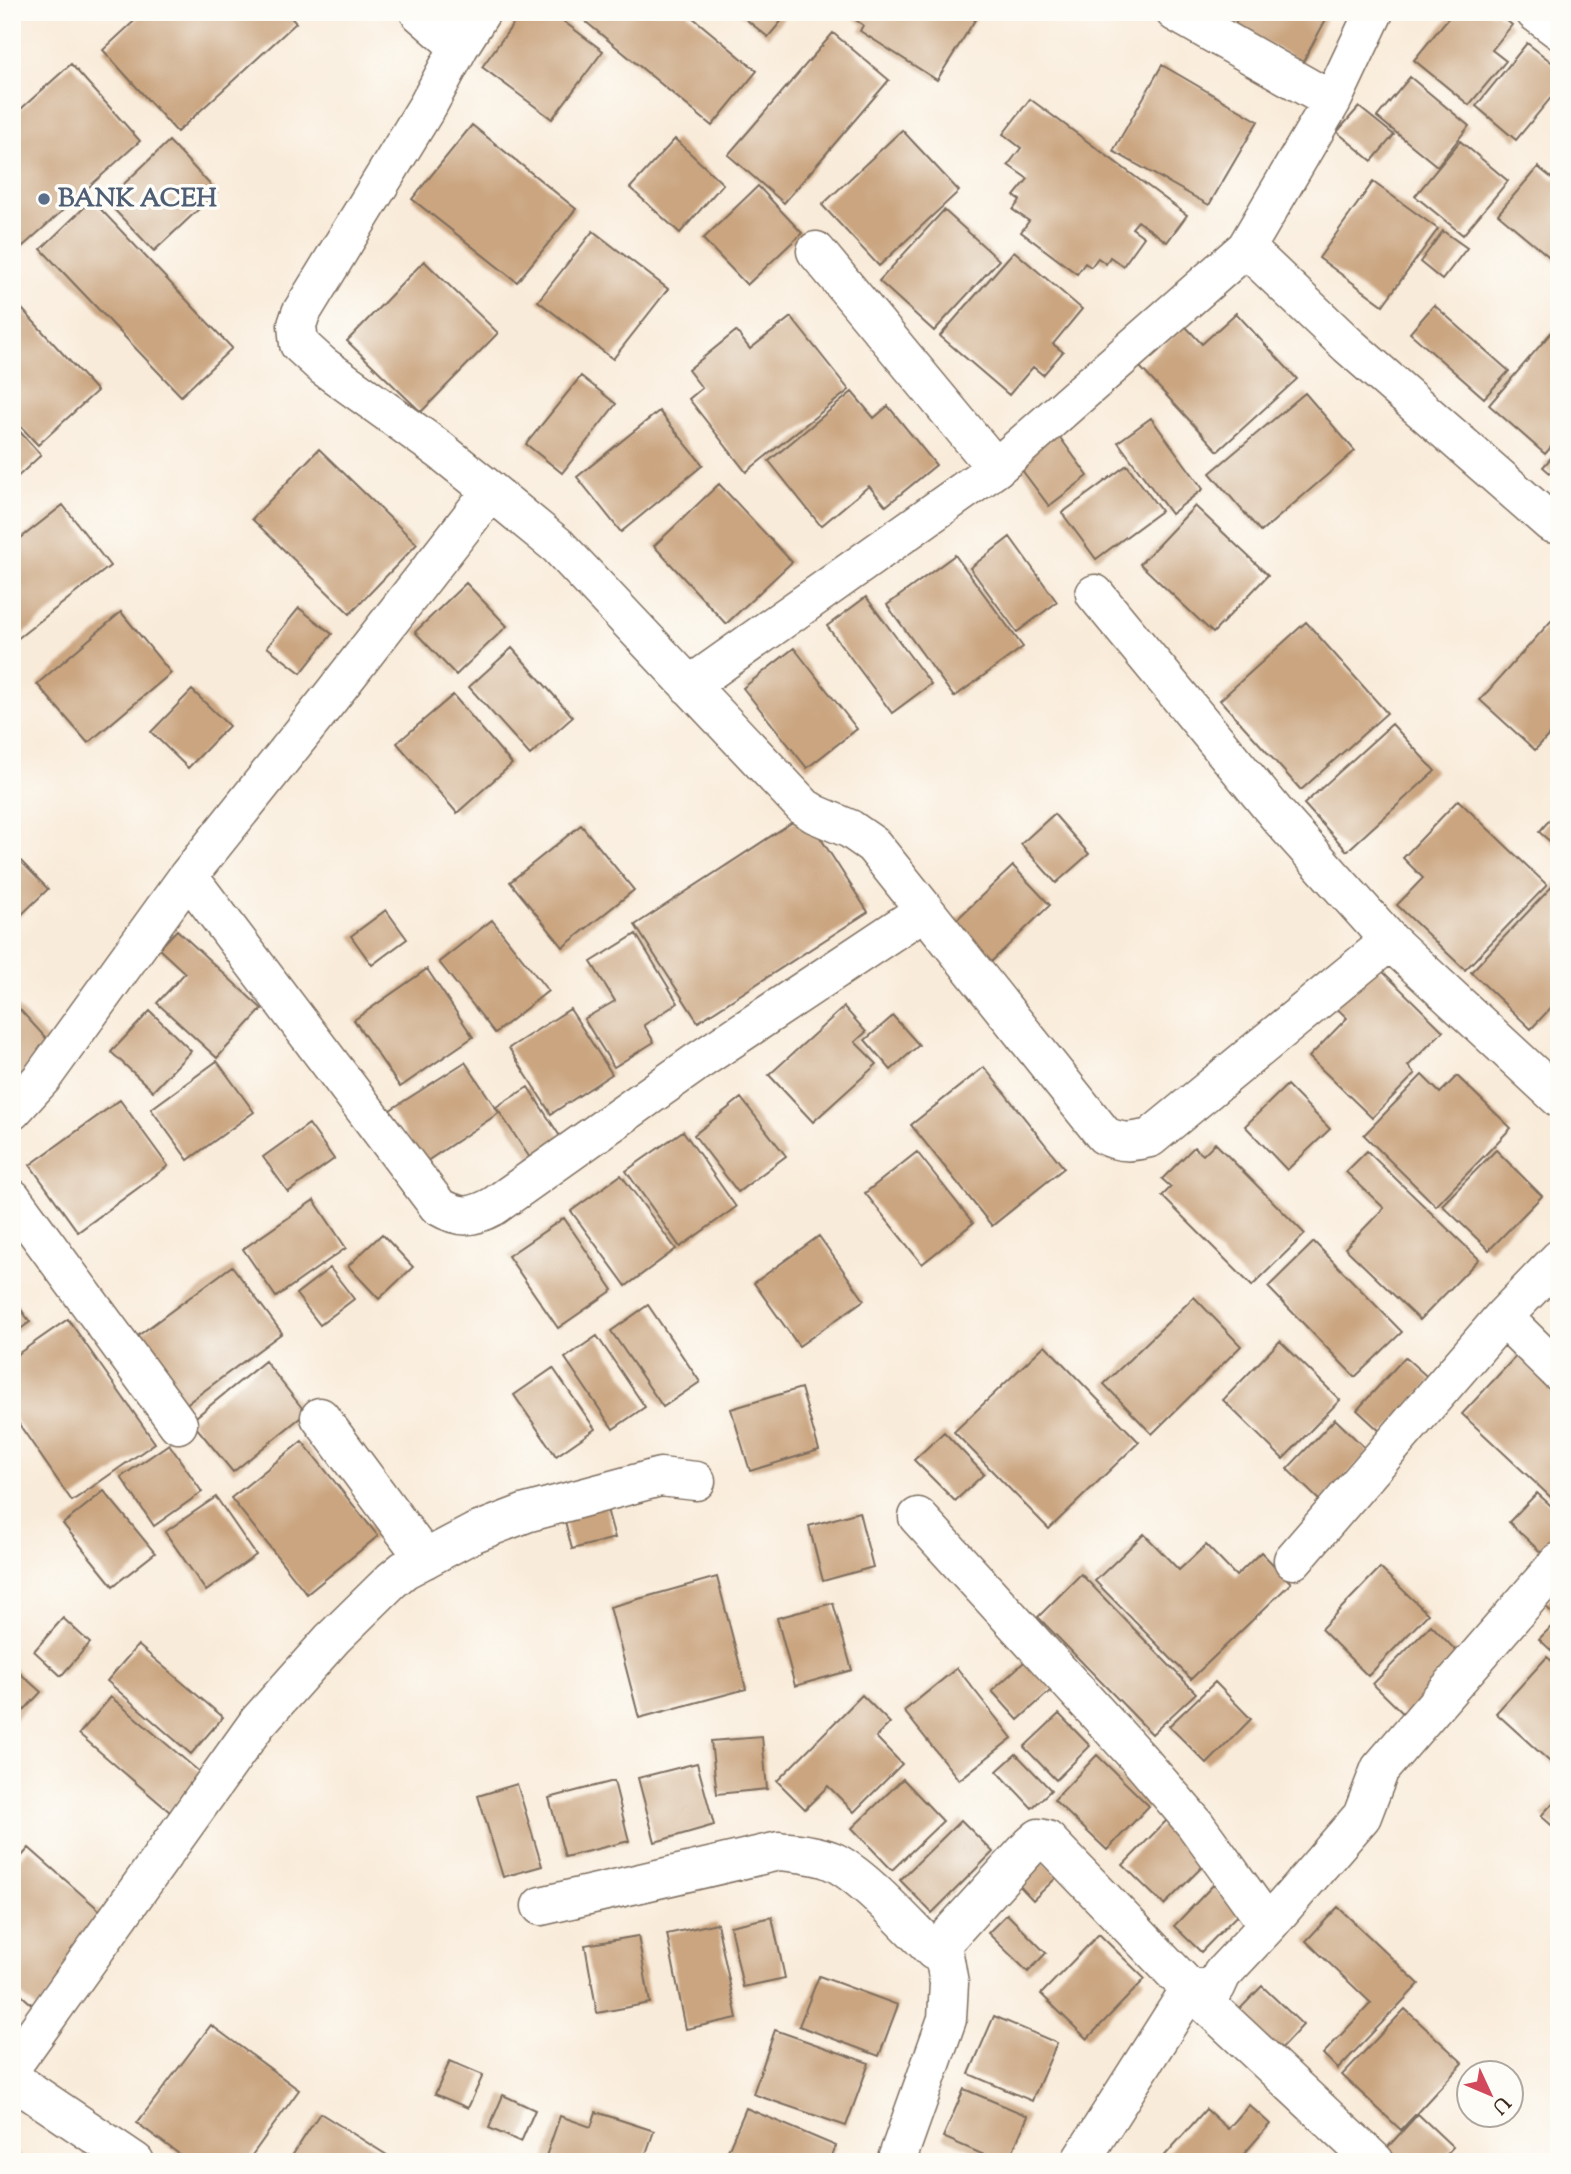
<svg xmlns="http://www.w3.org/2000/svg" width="1571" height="2174" font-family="'Sorts Mill Goudy',serif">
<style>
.building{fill:#caa580}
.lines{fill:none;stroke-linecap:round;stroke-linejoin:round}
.minor-casing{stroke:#7e6e5f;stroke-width:41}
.minor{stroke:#fff;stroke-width:38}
.service-dot{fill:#5c6f8a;stroke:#fdfcf7;stroke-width:2.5}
.labels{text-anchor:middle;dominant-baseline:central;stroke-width:7;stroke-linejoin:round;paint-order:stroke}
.service-label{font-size:26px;font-weight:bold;fill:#4e5e75;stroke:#fdfcf7;text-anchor:start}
</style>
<rect width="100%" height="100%" fill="#fdfcf7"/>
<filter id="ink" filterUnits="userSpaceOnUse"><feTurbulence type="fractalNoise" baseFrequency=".0143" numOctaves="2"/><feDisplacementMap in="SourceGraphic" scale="14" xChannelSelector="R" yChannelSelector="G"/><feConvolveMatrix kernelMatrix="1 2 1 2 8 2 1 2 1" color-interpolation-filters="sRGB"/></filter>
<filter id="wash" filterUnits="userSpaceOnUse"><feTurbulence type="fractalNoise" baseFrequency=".00686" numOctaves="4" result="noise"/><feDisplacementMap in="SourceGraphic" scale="28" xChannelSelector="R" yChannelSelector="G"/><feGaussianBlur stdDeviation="1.57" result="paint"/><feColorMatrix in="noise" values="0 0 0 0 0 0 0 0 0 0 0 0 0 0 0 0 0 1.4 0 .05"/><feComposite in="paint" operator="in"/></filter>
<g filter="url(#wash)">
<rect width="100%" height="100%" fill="#f9ebd9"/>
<g id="blocks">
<!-- building -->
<path class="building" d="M 144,12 L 286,12 L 296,23 L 177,132 L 103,50 Z
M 522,12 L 551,12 L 603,51 L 552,119 L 482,67 Z
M 574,12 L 686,12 L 757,71 L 712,126 Z
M 737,12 L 789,12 L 768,37 Z
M 844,12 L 980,12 L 937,80 L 860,31 L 863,25 Z
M 1241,12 L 1330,12 L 1303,62 L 1234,26 Z
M 1453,12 L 1496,12 L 1512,25 L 1492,50 L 1506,61 L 1469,105 L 1414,60 Z
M 833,33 L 889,80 L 784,203 L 728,155 Z
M 1527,43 L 1559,68 L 1559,88 L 1516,140 L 1476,106 Z
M 71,64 L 140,141 L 12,256 L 12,117 Z
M 1162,65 L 1258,121 L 1209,205 L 1113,151 Z
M 1410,77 L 1469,126 L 1437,166 L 1377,117 Z
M 1030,99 L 1187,215 L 1167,242 L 1138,221 L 1132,228 L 1144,237 L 1123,266 L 1110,257 L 1106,264 L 1098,258 L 1091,267 L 1085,263 L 1077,274 L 1021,232 L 1029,221 L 1013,210 L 1020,200 L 1014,196 L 1028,179 L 1008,165 L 1021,148 L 1003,134 Z
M 1359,107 L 1394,135 L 1372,161 L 1337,132 Z
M 472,125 L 576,209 L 517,282 L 412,199 Z
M 902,130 L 959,191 L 879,266 L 822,205 Z
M 675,139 L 723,184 L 680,233 L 630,188 Z
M 169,141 L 217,192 L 154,251 L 106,201 Z
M 1460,141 L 1508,181 L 1463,235 L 1415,196 Z
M 1538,167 L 1554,180 L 1559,175 L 1559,265 L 1498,214 Z
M 1373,182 L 1438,229 L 1383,305 L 1319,258 Z
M 758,186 L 802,233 L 747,285 L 703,239 Z
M 92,200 L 232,348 L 181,396 L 41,249 Z
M 944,210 L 999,260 L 934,331 L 879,281 Z
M 593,231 L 668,289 L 613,359 L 538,301 Z
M 1443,231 L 1467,248 L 1442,280 L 1420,262 Z
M 1014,251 L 1082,309 L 1053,344 L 1063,352 L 1043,375 L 1033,367 L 1009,395 L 940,336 Z
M 424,261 L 498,333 L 421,412 L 347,341 Z
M 12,298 L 97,391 L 38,445 L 12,417 Z
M 1434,305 L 1509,371 L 1484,398 L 1410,333 Z
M 1236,313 L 1297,379 L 1218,451 L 1140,367 L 1185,326 L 1202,344 Z
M 791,317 L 849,390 L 746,472 L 689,399 L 702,388 L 688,370 L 736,331 L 750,349 Z
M 1555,328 L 1559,332 L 1559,438 L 1545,454 L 1489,405 Z
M 581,376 L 616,404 L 562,473 L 526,444 Z
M 852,392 L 874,418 L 888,406 L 936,465 L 886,506 L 869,486 L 821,526 L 769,461 Z
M 1305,393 L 1355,451 L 1261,532 L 1210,473 Z
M 659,411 L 703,465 L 621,532 L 577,477 Z
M 1151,418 L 1203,489 L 1171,514 L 1118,442 Z
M 12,423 L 41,455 L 12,482 Z
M 1056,432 L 1088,476 L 1049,506 L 1016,462 Z
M 319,449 L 417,544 L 350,614 L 252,519 Z
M 1559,449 L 1559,481 L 1543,467 Z
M 1127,465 L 1161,511 L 1096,559 L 1062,513 Z
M 719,484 L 792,562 L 726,624 L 654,546 Z
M 63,505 L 110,566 L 12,643 L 12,545 Z
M 1195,506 L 1268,575 L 1213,633 L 1140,564 Z
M 1010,537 L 1057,602 L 1017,632 L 970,568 Z
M 955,555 L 1023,647 L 954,697 L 887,605 Z
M 466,583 L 507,626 L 456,675 L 415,632 Z
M 866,597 L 931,684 L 892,713 L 827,626 Z
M 299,608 L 332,634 L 301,673 L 267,647 Z
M 121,612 L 171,673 L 88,743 L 37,684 Z
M 1559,612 L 1559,724 L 1535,750 L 1480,700 Z
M 1306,622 L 1387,713 L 1301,790 L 1220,700 Z
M 512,648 L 573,717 L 530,755 L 469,687 Z
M 794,648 L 857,729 L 807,768 L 743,688 Z
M 192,690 L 229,726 L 188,768 L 151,732 Z
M 453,695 L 512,764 L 457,813 L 397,743 Z
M 1392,724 L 1435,771 L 1347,851 L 1304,804 Z
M 1458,800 L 1547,885 L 1465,970 L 1397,905 L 1423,878 L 1403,858 Z
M 1559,809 L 1559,849 L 1539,832 Z
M 805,814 L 868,912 L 698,1022 L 635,925 Z
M 1054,814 L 1089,854 L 1056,883 L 1021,844 Z
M 581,825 L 634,890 L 563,947 L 510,882 Z
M 12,852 L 48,889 L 12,924 Z
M 1013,866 L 1050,905 L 991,962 L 953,923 Z
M 1559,879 L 1559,999 L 1531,1029 L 1471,972 Z
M 386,910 L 407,939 L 372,965 L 351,936 Z
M 492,920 L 548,991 L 495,1033 L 439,962 Z
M 177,930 L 262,1009 L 217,1058 L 157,1003 L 185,973 L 159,949 Z
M 636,934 L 678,1003 L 644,1025 L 654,1042 L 614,1067 L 584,1019 L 615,1001 L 591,962 Z
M 1369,958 L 1443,1031 L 1408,1066 L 1415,1074 L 1372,1118 L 1309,1057 L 1347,1018 L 1328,1000 Z
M 427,969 L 473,1037 L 400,1087 L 354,1020 Z
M 12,1001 L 55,1048 L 12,1087 Z
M 844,1007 L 866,1032 L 855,1042 L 877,1064 L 813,1122 L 769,1075 Z
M 570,1009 L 612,1074 L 551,1114 L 509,1048 Z
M 150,1011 L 191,1051 L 153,1091 L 111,1052 Z
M 893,1016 L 919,1045 L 891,1070 L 865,1040 Z
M 217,1061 L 254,1112 L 188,1160 L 151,1109 Z
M 465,1062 L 499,1113 L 424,1163 L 390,1110 Z
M 984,1067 L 1064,1168 L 992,1226 L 911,1125 Z
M 1422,1075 L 1440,1093 L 1457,1076 L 1511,1128 L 1436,1206 L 1364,1135 Z
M 1287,1085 L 1330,1129 L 1287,1170 L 1245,1126 Z
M 528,1087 L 565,1144 L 534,1164 L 496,1107 Z
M 741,1098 L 786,1156 L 738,1192 L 694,1135 Z
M 120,1100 L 168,1166 L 78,1232 L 30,1165 Z
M 309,1124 L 334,1159 L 288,1192 L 263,1157 Z
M 683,1131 L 736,1207 L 680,1247 L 626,1171 Z
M 1215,1143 L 1305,1234 L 1252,1286 L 1162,1196 L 1171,1187 L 1162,1179 L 1194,1147 L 1203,1155 Z
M 1496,1150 L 1542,1196 L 1489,1250 L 1442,1205 Z
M 1367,1151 L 1479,1259 L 1420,1320 L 1345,1248 L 1384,1208 L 1346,1172 Z
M 917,1152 L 973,1223 L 922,1264 L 865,1193 Z
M 621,1175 L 676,1249 L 626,1286 L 571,1211 Z
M 314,1200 L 346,1248 L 276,1297 L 243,1249 Z
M 564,1218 L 613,1290 L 558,1328 L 508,1256 Z
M 382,1234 L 413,1267 L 379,1299 L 348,1266 Z
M 819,1236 L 864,1300 L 799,1346 L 754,1283 Z
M 1314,1242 L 1402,1332 L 1355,1377 L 1268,1287 Z
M 232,1266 L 282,1333 L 185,1405 L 135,1338 Z
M 330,1268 L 354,1299 L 320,1325 L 296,1294 Z
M 12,1297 L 30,1322 L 12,1335 Z
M 1194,1297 L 1241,1346 L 1152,1434 L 1104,1384 Z
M 648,1305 L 700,1382 L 663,1407 L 611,1331 Z
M 68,1319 L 155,1443 L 72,1501 L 12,1414 L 12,1358 Z
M 597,1336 L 645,1407 L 613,1429 L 565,1358 Z
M 1533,1338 L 1559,1362 L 1559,1505 L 1462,1414 Z
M 1280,1341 L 1340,1400 L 1283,1459 L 1223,1400 Z
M 1045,1345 L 1139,1442 L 1049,1529 L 954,1432 Z
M 1405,1357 L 1432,1381 L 1383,1434 L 1357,1410 Z
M 265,1361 L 306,1413 L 233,1472 L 191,1421 Z
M 553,1368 L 595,1429 L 556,1456 L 514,1395 Z
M 801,1388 L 819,1450 L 750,1471 L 731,1409 Z
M 1335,1419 L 1369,1452 L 1321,1502 L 1287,1469 Z
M 944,1432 L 984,1474 L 955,1501 L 914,1460 Z
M 302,1441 L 378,1536 L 307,1594 L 231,1498 Z
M 169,1444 L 202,1492 L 154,1526 L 121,1477 Z
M 104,1491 L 155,1553 L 113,1586 L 63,1524 Z
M 1537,1493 L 1559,1513 L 1559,1558 L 1553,1564 L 1509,1522 Z
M 216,1497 L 256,1555 L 206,1591 L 165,1532 Z
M 605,1502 L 615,1538 L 572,1549 L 563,1513 Z
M 859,1512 L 873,1567 L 823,1581 L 809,1526 Z
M 1144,1534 L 1179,1570 L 1206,1545 L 1236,1576 L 1261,1552 L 1291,1583 L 1191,1679 L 1095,1581 Z
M 1380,1568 L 1428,1614 L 1368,1676 L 1321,1629 Z
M 1081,1574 L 1196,1693 L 1152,1734 L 1038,1617 Z
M 717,1577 L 746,1689 L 639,1718 L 610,1607 Z
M 1559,1589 L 1559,1619 L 1544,1605 Z
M 833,1603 L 852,1670 L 795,1686 L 777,1618 Z
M 63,1618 L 90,1643 L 61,1676 L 34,1651 Z
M 1557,1621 L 1559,1623 L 1559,1658 L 1539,1639 Z
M 1431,1625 L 1472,1667 L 1415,1725 L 1373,1684 Z
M 138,1645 L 223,1717 L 191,1754 L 107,1681 Z
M 1034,1653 L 1060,1682 L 1018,1720 L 992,1691 Z
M 1547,1657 L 1559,1667 L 1559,1770 L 1496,1713 Z
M 12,1666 L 41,1692 L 12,1723 Z
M 957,1668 L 1012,1738 L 959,1780 L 904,1711 Z
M 1215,1682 L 1251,1719 L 1207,1764 L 1169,1726 Z
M 862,1695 L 890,1723 L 876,1737 L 902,1764 L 854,1812 L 828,1786 L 805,1809 L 777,1781 Z
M 111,1697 L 202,1774 L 170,1812 L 79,1734 Z
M 1059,1714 L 1090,1746 L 1056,1780 L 1024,1747 Z
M 762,1737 L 767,1789 L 717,1794 L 711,1741 Z
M 1016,1754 L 1051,1790 L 1032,1808 L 997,1771 Z
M 1097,1755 L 1149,1806 L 1107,1850 L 1054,1800 Z
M 697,1763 L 714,1825 L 655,1842 L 638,1778 Z
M 903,1779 L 943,1821 L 892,1870 L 852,1828 Z
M 614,1781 L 629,1841 L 565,1857 L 549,1798 Z
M 517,1784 L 542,1866 L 503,1877 L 478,1796 Z
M 1559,1796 L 1559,1832 L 1541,1816 Z
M 1169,1818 L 1211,1858 L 1164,1905 L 1123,1865 Z
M 961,1820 L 993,1852 L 932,1913 L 900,1880 Z
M 29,1848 L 113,1922 L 37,2009 L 19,1993 L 12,2001 L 12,1867 Z
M 1040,1857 L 1058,1876 L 1033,1900 L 1014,1880 Z
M 1218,1880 L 1246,1906 L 1201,1952 L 1174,1926 Z
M 1338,1907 L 1419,1984 L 1338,2069 L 1323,2054 L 1371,2003 L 1306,1941 Z
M 1007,1914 L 1046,1953 L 1028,1972 L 988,1933 Z
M 772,1917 L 785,1978 L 743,1987 L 730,1926 Z
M 717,1923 L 737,2018 L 686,2029 L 667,1934 Z
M 1099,1934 L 1145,1979 L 1087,2039 L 1041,1994 Z
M 638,1936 L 650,2003 L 597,2013 L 585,1945 Z
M 819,1976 L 898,2005 L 879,2056 L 799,2026 Z
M 1262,1986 L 1303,2025 L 1278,2052 L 1237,2012 Z
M 1405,2009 L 1463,2063 L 1401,2130 L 1342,2075 Z
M 994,2016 L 1057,2043 L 1032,2101 L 969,2074 Z
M 211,2025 L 299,2090 L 247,2162 L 190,2162 L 137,2123 Z
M 775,2030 L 869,2063 L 846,2126 L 753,2094 Z
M 450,2061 L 483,2075 L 468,2108 L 435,2094 Z
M 964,2089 L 1028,2116 L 1008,2162 L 1000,2162 L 943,2137 Z
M 503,2095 L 535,2110 L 521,2142 L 489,2128 Z
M 1249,2105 L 1270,2124 L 1237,2162 L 1159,2162 L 1206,2109 L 1228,2129 Z
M 746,2108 L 836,2146 L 829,2162 L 723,2162 Z
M 596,2112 L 654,2131 L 643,2162 L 544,2162 L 560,2116 L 591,2127 Z
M 320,2113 L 398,2162 L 288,2162 Z
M 1418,2114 L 1453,2147 L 1439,2162 L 1399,2162 L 1386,2149 Z
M 12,2149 L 25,2162 L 12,2162 Z"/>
</g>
</g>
<g filter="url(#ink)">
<use href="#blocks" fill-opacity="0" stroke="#7e6e5f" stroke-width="2"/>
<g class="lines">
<defs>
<path id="minor" d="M 419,12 L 459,47 L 428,105 L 301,313 L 297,325 L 299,344 L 323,366 L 440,450 L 491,491 L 558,546 L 804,807 L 815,814 L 850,829 L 873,845 L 1104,1135 C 1121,1144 1132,1142 1150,1138 L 1390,941 L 1559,1098
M 1175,12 L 1332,101
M 1535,12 L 1559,30
M 459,47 L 481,12
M 1246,248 L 1348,345 L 1551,523 L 1559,525
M 816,251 L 996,468
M 1095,594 L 1279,817 L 1390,941
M 689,686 L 996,468 L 1246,248 L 1332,101 L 1374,12
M 188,876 L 438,1206 C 460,1219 472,1218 494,1206 L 697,1062 L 925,910
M 12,1111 L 42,1078 L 188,876 L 330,698 L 491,491
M 12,1198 L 178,1424
M 1503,1317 L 1559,1372
M 320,1417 L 425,1559
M 918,1517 L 1141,1761 L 1195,1824 L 1268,1925
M 1293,1560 L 1503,1317 L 1559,1259
M 541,1906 L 779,1851 C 796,1853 816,1854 832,1861 C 862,1874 909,1927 934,1951 L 942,1943 L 949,1983 L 947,2019 L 896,2162
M 942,1943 L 1031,1845 L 1039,1838 L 1047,1840 L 1190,1989 L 1375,2162
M 1190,1989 L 1216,1987 L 1222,1974 L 1268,1925 L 1362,1816 L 1380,1769 L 1559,1562
M 12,2066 L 258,1722 L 332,1639 L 392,1580 L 404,1570 L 474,1533 L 526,1513 L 660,1477 L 696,1481
M 12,2079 L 135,2162
M 1080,2162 L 1190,1989"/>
</defs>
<!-- minor casing -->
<use href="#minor" class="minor-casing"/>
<!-- minor -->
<use href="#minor" class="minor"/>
</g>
</g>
<!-- markers -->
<circle class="service-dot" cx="44" cy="199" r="7"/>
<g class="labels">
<!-- service labels -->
<g class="service-label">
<text x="58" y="199">BANK ACEH</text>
</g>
</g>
<!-- margin -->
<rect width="1571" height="2174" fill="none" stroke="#fdfcf7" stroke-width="42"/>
<!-- north arrow -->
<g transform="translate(1490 2094) rotate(134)"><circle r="33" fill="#fdfcf7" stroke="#afa8a0" stroke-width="2"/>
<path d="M0-5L12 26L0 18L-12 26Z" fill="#d1495b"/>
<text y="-10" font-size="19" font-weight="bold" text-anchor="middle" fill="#3b2a1e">U</text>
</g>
</svg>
